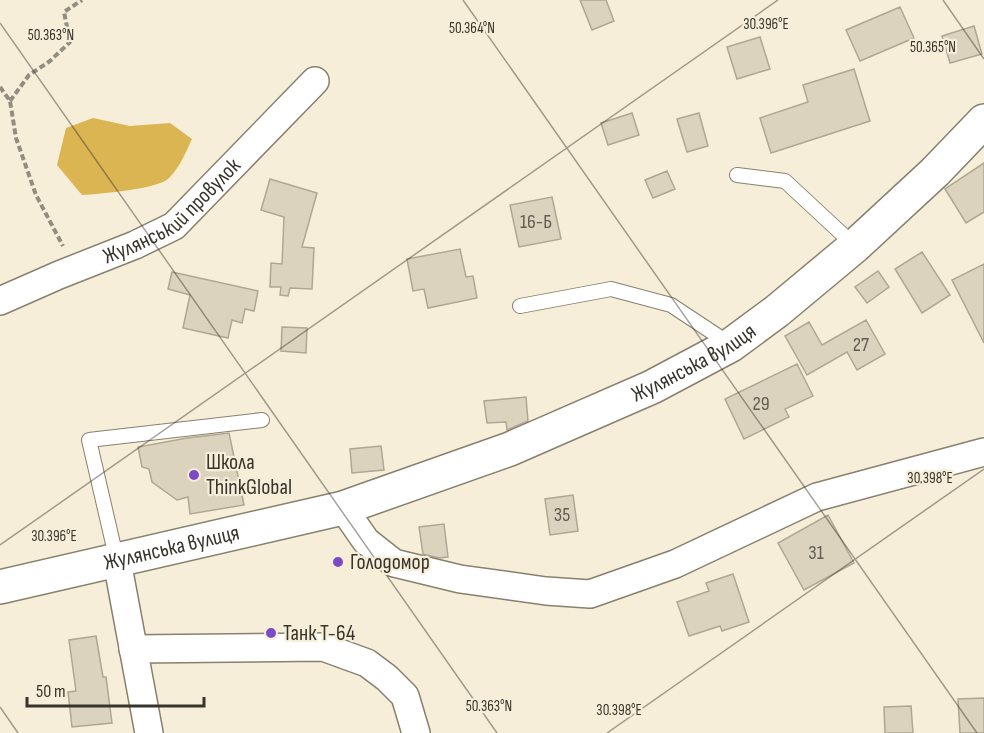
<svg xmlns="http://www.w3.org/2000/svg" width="984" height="733" font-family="'Sofia Sans Condensed',sans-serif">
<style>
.water{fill:#dab551}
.building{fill:#dcd3be;stroke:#afa793;stroke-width:1.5}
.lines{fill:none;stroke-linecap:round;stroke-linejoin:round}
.lane-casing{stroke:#88806d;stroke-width:16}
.street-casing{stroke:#88806d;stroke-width:30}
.secondary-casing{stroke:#88806d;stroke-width:36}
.path{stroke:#938d7f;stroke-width:4;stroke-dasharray:6 3;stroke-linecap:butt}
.lane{stroke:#fff;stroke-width:14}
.street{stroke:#fff;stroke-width:27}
.secondary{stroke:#fff;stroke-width:33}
.ticks{fill:none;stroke:#37342b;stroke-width:1.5;stroke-opacity:0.45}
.poi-dot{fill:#7c4bc3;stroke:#f6eed9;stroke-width:2}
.labels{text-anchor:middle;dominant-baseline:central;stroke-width:4.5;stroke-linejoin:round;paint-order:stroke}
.number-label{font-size:20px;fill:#605c50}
.street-label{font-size:22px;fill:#37342b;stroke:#f6eed9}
.poi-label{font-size:22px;fill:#37342b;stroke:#f6eed9;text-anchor:start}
.ticks-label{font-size:15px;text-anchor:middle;fill:#37342b;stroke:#f6eed9;stroke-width:4.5;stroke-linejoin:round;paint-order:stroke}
</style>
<rect width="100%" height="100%" fill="#f6eed9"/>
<!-- water -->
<path class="water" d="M 93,118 L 130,126 L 170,123 L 192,139 C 186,152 179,169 168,179 C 157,189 99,194 82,195 L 57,165 L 66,128 Z"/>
<!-- building -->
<path class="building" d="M 580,0 L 606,0 L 614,21 L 592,30 Z
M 900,7 L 914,38 L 860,61 L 846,30 Z
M 974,26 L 982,54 L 950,63 L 942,36 Z
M 760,37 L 770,69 L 737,79 L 727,47 Z
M 854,69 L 870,121 L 771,153 L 760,118 L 808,102 L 803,85 Z
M 632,113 L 639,135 L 608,145 L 601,123 Z
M 699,113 L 708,146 L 687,152 L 677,119 Z
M 984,163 L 984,212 L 966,223 L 945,189 Z
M 667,171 L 675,189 L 653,198 L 645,180 Z
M 270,179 L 317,193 L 302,247 L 314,248 L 312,289 L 290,288 L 288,296 L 280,295 L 281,287 L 270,287 L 271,263 L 282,264 L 284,217 L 261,210 Z
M 552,197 L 561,239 L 519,247 L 510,205 Z
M 460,249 L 466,277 L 473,276 L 477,298 L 428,308 L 424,289 L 413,291 L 407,259 Z
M 922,252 L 950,295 L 922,313 L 895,269 Z
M 984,264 L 984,343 L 952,280 Z
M 878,271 L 889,287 L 867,303 L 855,287 Z
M 172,272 L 258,291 L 254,311 L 245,309 L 242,323 L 232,320 L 228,338 L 183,328 L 190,295 L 168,289 Z
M 866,320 L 885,354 L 857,370 L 847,352 L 807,375 L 785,336 L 809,322 L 822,345 Z
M 282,327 L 307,328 L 306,353 L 281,351 Z
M 797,364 L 813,396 L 785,409 L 789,417 L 744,439 L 725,399 Z
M 526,397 L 528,421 L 507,430 L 506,422 L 487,423 L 484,401 Z
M 229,433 L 244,505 L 190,514 L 188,497 L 177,500 L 152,482 L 149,469 L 142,467 L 138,447 L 187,438 Z
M 381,446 L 384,470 L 352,473 L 350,449 Z
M 573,495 L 578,531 L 550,535 L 545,499 Z
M 828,515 L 854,563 L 804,590 L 778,543 Z
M 444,524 L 448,557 L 439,558 L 423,554 L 419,527 Z
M 733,574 L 749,622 L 722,631 L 720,626 L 689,636 L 677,602 L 709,591 L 706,583 Z
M 96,636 L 103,677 L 106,677 L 112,723 L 72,727 L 68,692 L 76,691 L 69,640 Z
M 984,698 L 984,733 L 960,733 L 958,699 Z
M 911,706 L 913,733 L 885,733 L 884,707 Z"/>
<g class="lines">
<defs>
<path id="lane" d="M 737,175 L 785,181 L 855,246
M 520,306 L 611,289 L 671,305 L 730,344
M 117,561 L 89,440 L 262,420"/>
<g id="street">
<path id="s1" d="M 0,301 L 59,275 L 135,245 L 174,226 L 315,81"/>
<path d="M 343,508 L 366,541 L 394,563 L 460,579 L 546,591 L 590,594 L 675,564 L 817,497 L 984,452"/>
<path d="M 117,561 L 149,733"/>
<path d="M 133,649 L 323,647 L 367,663 L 387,678 L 405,696 L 416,733"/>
</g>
<g id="secondary">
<path id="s2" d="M 0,587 L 343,508 L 510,449 L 652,387 L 731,345 L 777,311 L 855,246 L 935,172 L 984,121"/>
</g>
</defs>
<!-- lane casing -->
<use href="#lane" class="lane-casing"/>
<!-- street casing -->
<use href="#street" class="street-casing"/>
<!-- secondary casing -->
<use href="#secondary" class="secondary-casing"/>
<!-- path -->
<path class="path" d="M 0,87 L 10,101 L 16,138 L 36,195 L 63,246
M 10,101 L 29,75 L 50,61 L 70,42 L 64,12 L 82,0"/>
<!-- lane -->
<use href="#lane" class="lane"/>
<!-- street -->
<use href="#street" class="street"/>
<!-- secondary -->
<use href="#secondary" class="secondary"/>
</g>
<!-- ticks -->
<path class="ticks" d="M 463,0 L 977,733M 943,0 L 984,59M 0,23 L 497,733M 0,545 L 778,0M 0,707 L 18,733M 607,733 L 984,469"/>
<!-- markers -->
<g class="poi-dot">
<circle cx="194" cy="475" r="6"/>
<circle cx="338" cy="562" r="6"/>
<circle cx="271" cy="633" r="6"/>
</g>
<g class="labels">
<!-- number labels -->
<g class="number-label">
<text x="536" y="222">16-Б</text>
<text x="861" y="345">27</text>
<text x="761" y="404">29</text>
<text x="562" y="515">35</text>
<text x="816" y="553">31</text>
</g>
<!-- street labels -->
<g class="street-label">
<text stroke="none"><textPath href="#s1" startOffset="196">Жулянський провулок</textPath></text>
<text stroke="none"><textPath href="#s2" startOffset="732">Жулянська вулиця</textPath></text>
<text stroke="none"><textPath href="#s2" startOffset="176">Жулянська вулиця</textPath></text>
</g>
<!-- poi labels -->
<g class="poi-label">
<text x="206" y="462">Школа<tspan x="206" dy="25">ThinkGlobal</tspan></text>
<text x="350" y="562">Голодомор</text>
<text x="283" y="633">Танк Т-64</text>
</g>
</g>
<g class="ticks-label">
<text x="766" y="29">30.396°E</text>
<text x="472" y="33">50.364°N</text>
<text x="51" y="40">50.363°N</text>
<text x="933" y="52">50.365°N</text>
<text x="930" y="483">30.398°E</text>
<text x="54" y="541">30.396°E</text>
<text x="489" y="711">50.363°N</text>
<text x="619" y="715">30.398°E</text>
</g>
<!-- scale -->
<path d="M27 697v9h177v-9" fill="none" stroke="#37342b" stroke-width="3"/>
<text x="36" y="697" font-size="18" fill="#37342b" stroke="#f6eed9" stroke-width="4.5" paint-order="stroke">50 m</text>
</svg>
